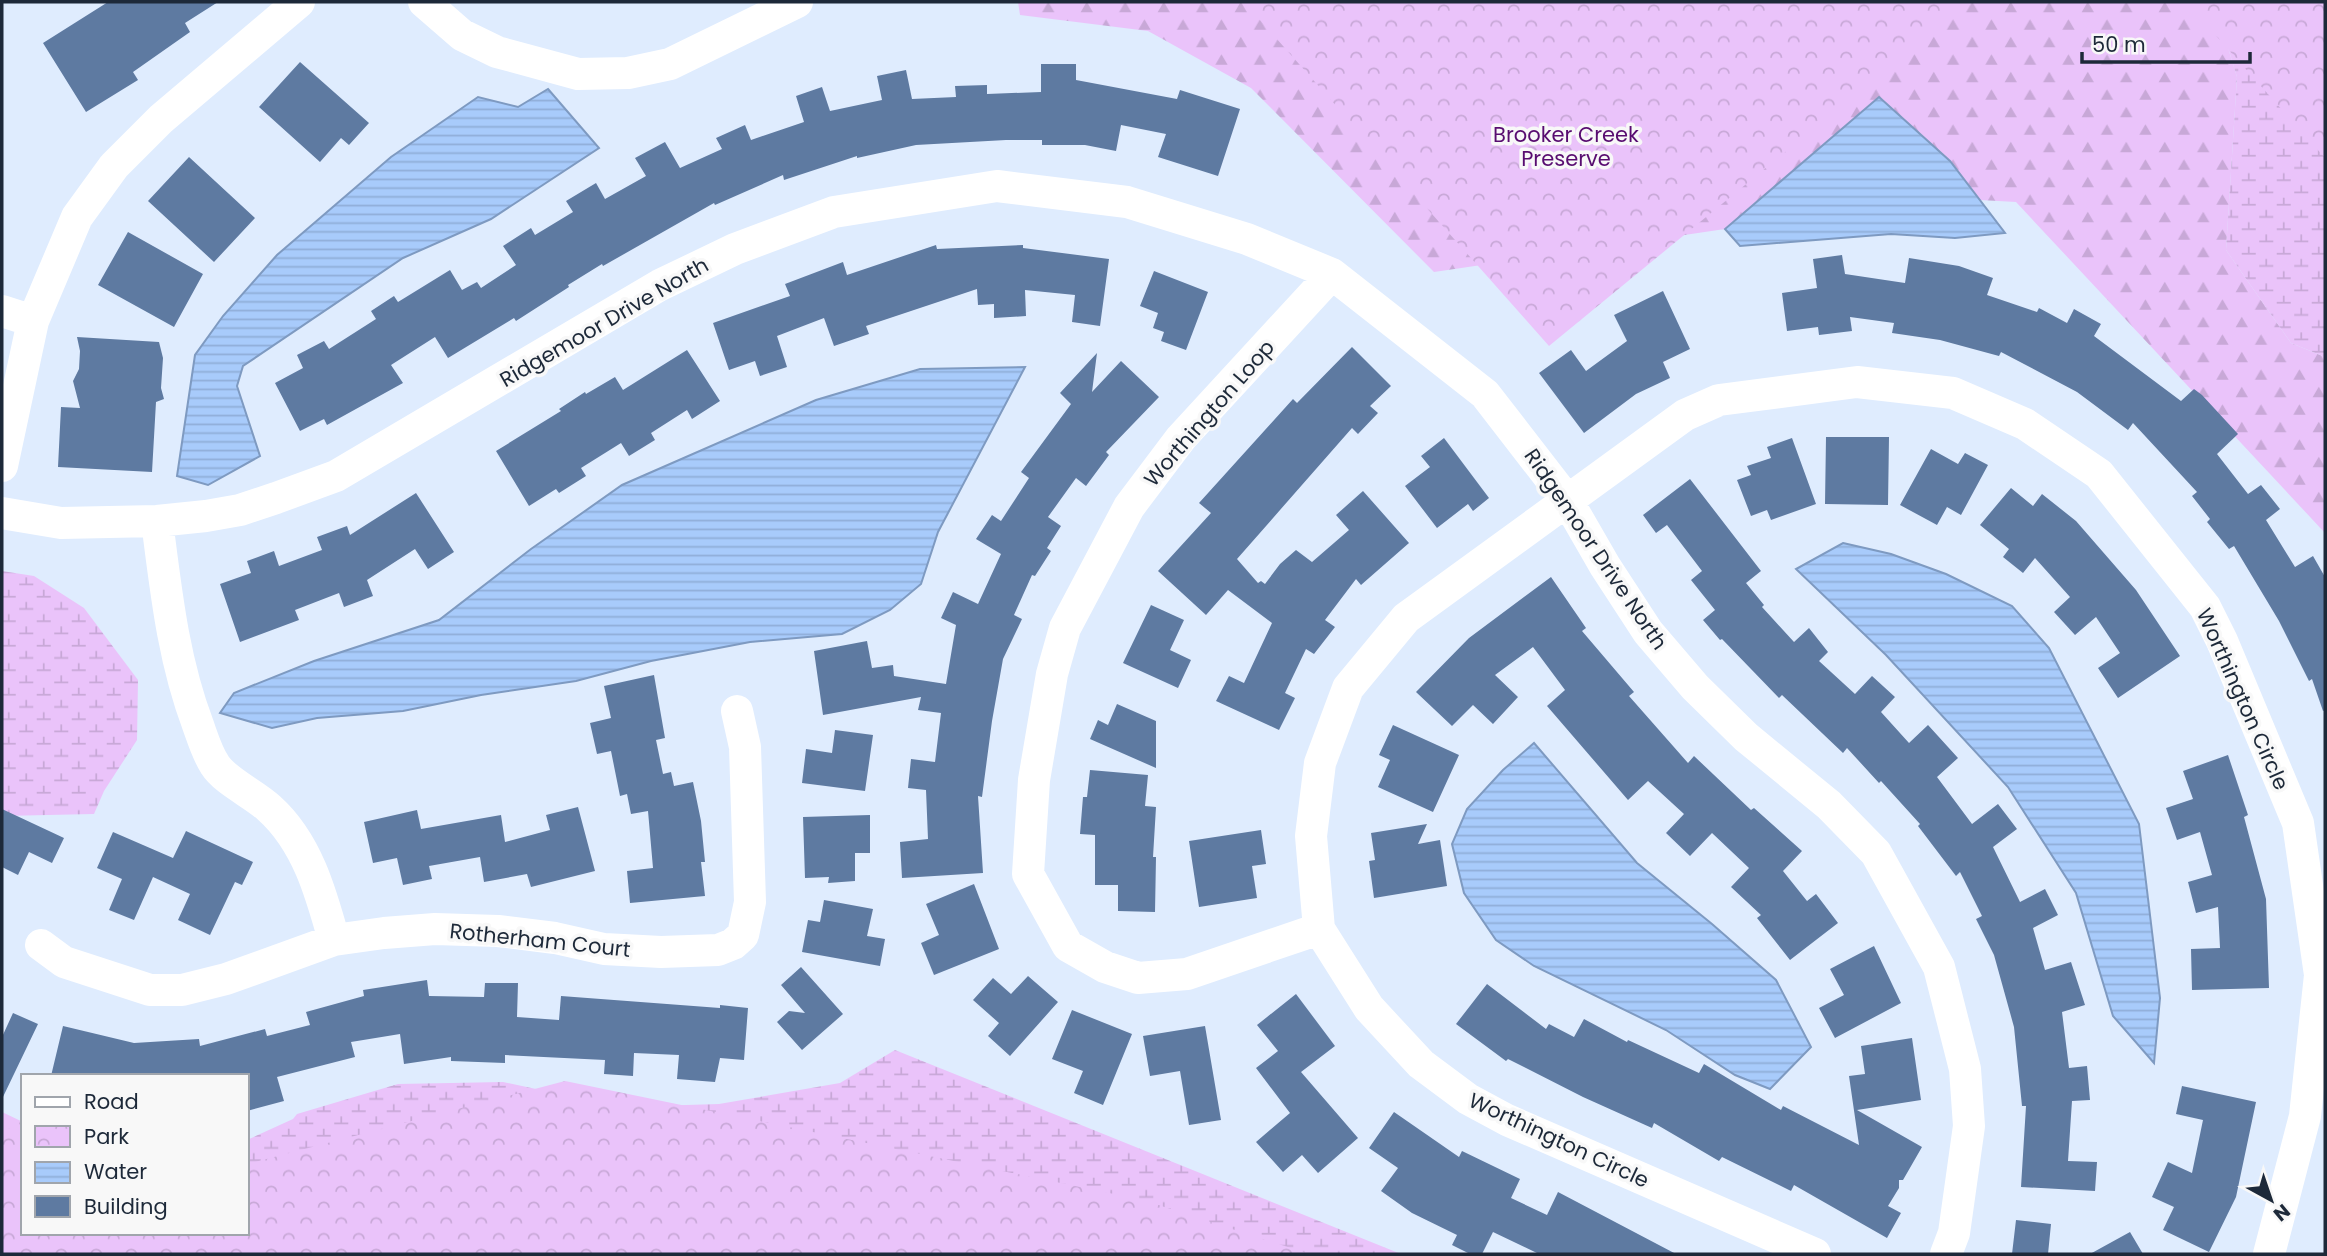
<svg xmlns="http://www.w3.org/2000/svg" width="2327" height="1256" font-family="Poppins,sans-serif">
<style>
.forest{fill:url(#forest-firs)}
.wetland{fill:url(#wetland-marsh)}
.park{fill:url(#park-crowns)}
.water{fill:url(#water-rules);stroke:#7e9ac1;stroke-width:2}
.building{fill:#5e7aa1}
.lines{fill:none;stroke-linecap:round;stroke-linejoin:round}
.minor{stroke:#fff;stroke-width:32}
.labels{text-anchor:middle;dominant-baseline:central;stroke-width:7;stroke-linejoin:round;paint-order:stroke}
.park-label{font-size:21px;fill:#580c70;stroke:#f8f8f8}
.street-label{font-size:21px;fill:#1d2939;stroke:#f8f8f8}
</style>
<defs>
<pattern id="forest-firs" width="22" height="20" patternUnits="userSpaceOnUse" patternTransform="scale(1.75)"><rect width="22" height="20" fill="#eac3fa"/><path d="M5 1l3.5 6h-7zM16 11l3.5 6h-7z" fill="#c8a8d7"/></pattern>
<pattern id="wetland-marsh" width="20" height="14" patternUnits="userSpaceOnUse" patternTransform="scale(1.75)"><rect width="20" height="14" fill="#eac3fa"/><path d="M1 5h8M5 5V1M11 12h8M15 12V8" fill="none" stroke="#c8a8d7"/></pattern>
<pattern id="park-crowns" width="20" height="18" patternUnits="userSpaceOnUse" patternTransform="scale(1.75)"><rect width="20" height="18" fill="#eac3fa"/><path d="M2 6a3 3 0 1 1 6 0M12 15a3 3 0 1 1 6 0" fill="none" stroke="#c8a8d7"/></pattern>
<pattern id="water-rules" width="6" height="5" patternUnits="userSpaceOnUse" patternTransform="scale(1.75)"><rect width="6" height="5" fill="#a8cbfb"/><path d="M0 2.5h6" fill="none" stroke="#90aed8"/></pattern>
</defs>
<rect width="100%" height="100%" fill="#dfecfe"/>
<!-- forest -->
<path class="forest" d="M 1018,2 L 2214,2 L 2237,77 L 2226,250 L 2291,343 L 2325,357 L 2325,533 L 2016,202 L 1980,200 L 1950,161 L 1879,97 L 1725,229 L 1434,272 L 1251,88 L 1148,31 L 1020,15 Z"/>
<!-- wetland -->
<path class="wetland" d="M 2214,2 L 2325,2 L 2325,357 L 2291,343 L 2226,250 L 2237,77 Z
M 2,571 L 34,576 L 84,608 L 138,680 L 137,740 L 104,791 L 94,814 L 2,816 Z
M 895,1050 L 1401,1254 L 2,1254 L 2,1112 L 23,1122 L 23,1233 L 247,1233 L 247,1140 L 293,1119 L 297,1114 L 398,1084 L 503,1082 L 620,1107 L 719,1104 L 840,1083 Z"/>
<!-- park -->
<path class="park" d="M 1244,2 L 1968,2 L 1549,346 Z
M 2186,2 L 2325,2 L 2325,158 Z
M 565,1081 L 1143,1200 L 1309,1254 L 2,1254 L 2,1127 L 23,1131 L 23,1233 L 247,1233 L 247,1164 Z"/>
<!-- water -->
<path class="water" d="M 548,89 L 599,148 L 491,219 L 403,258 L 243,366 L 237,386 L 260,456 L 208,485 L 177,476 L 195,355 L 223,316 L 277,255 L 391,157 L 478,97 L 518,107 Z
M 1879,97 L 1950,161 L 2005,233 L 1955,238 L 1891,234 L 1740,246 L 1725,229 Z
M 1025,367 L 938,532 L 921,584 L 890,610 L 842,634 L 750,642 L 651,661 L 576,681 L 481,695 L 403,711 L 317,718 L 272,728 L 220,713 L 234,693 L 314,661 L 439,620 L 531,549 L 622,485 L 816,400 L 920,369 Z
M 1843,543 L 1891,554 L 1946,574 L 2012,606 L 2049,648 L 2139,824 L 2160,998 L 2154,1063 L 2113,1016 L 2076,893 L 2008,787 L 1886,655 L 1796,569 Z
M 1534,743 L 1637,863 L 1712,924 L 1776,980 L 1811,1047 L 1770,1089 L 1735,1075 L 1666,1030 L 1534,966 L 1496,940 L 1464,893 L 1452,844 L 1467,809 L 1503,770 Z"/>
<!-- building -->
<path class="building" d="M 108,2 L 218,2 L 185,23 L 190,32 L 133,72 L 138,80 L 86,112 L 43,43 Z
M 300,62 L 369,123 L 349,145 L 341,138 L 320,162 L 259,107 Z
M 1041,64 L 1076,64 L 1076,80 L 1177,99 L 1180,90 L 1240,109 L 1218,176 L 1158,157 L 1166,134 L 1121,125 L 1116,151 L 1085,145 L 1042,145 L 1042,140 L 1006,140 L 916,145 L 857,158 L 857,156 L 784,180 L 783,175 L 715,205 L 714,203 L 603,266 L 602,264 L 568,285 L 569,287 L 516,321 L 514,318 L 448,358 L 435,337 L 391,365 L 403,383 L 327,425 L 324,419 L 300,431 L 275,383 L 303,368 L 297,355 L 324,341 L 329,349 L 376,319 L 371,311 L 394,296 L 398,302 L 450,270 L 462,290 L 477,282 L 481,288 L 516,265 L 503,246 L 531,228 L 535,235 L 573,212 L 566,201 L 596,183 L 605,199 L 646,176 L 635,158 L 665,142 L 680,168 L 722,149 L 716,138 L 745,125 L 751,140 L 804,122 L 796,96 L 822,87 L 830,111 L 882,100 L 877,76 L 906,70 L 912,99 L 956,97 L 955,86 L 987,85 L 987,94 L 1041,92 Z
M 189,157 L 255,218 L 214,262 L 148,201 Z
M 128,232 L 203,274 L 174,327 L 98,285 Z
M 936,245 L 937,249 L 1023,245 L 1023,248 L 1109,259 L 1100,326 L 1072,322 L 1075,295 L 1025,290 L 1026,316 L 994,318 L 994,304 L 978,305 L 977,289 L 866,326 L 869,334 L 834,346 L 824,318 L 777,336 L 787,367 L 760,376 L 755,361 L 729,370 L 713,323 L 790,296 L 785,284 L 843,262 L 847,275 Z
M 1842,255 L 1845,274 L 1905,283 L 1909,258 L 1959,266 L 1993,278 L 1987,295 L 2037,312 L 2039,308 L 2067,323 L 2074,309 L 2101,324 L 2094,336 L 2181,401 L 2194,389 L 2202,395 L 2238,434 L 2217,454 L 2248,494 L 2261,485 L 2280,509 L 2266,520 L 2295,567 L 2313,556 L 2325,577 L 2325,710 L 2323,711 L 2312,679 L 2309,681 L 2279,621 L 2234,546 L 2229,549 L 2207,522 L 2210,519 L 2192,496 L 2197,492 L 2133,423 L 2128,430 L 2077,392 L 2001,352 L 1999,356 L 1940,340 L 1892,333 L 1894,323 L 1850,317 L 1852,331 L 1819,335 L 1818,327 L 1787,331 L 1782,293 L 1817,288 L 1813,259 Z
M 1154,271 L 1208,292 L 1186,350 L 1161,341 L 1164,332 L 1153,328 L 1158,313 L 1140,306 Z
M 1663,291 L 1690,349 L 1663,362 L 1670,378 L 1636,394 L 1584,433 L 1539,373 L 1571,350 L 1586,371 L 1627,341 L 1614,315 Z
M 77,337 L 159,342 L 163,358 L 161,388 L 164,399 L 156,402 L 152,472 L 58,467 L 61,407 L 80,408 L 73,381 L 79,369 L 80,351 Z
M 1352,347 L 1391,386 L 1370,406 L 1378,413 L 1358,434 L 1352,428 L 1237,559 L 1258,583 L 1261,581 L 1265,584 L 1280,564 L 1296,550 L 1312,562 L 1349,530 L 1336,515 L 1363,491 L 1409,543 L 1361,585 L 1356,579 L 1325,620 L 1335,627 L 1314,654 L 1306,649 L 1285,693 L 1295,698 L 1279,730 L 1216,701 L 1229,676 L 1244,683 L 1272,623 L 1228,590 L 1206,615 L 1158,571 L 1211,513 L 1199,503 L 1293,399 L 1297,403 Z
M 687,350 L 720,401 L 692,419 L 687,410 L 651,433 L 655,440 L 629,456 L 621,443 L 581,468 L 586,476 L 559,493 L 556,489 L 529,506 L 496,451 L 561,411 L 559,409 L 585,392 L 586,394 L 615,377 L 623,390 Z
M 1097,353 L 1092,392 L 1121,361 L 1159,397 L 1106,452 L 1109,455 L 1086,486 L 1076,478 L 1048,517 L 1061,526 L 1047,548 L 1051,551 L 1035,576 L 1032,575 L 1014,615 L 1022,619 L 1003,659 L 992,721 L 982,797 L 978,796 L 983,873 L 902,878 L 900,842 L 928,839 L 926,790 L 908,788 L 911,759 L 935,762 L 941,713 L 918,710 L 921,697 L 823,715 L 814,651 L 867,641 L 872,668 L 893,665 L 894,676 L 946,684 L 956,625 L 941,618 L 953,592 L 978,604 L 1001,554 L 976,539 L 992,515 L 1001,521 L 1029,478 L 1021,472 L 1071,404 L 1060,393 Z
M 1826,437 L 1889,437 L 1888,505 L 1825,504 Z
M 1444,438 L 1489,498 L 1473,511 L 1468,504 L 1437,528 L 1405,486 L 1430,467 L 1421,456 Z
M 1792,438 L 1816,504 L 1771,520 L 1767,510 L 1751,516 L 1737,480 L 1751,475 L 1747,466 L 1771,458 L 1767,447 Z
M 1931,449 L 1958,464 L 1965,453 L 1988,465 L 1961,515 L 1947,507 L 1937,525 L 1900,505 Z
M 1690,479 L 1761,571 L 1746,583 L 1764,605 L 1762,607 L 1794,642 L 1809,628 L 1828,652 L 1819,661 L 1855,694 L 1872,676 L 1895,697 L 1881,712 L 1909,743 L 1928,725 L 1958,758 L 1937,777 L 1972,824 L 1998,804 L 2017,829 L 1993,847 L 2020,902 L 2045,889 L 2058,915 L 2033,928 L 2045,970 L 2071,962 L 2085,1005 L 2062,1012 L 2069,1068 L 2087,1066 L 2090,1100 L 2072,1101 L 2068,1161 L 2097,1162 L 2095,1191 L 2021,1187 L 2026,1106 L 2022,1106 L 2014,1027 L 1994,955 L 1976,919 L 1982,916 L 1960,872 L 1956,876 L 1918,826 L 1920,824 L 1881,781 L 1879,783 L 1847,748 L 1843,753 L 1782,695 L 1779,698 L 1722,639 L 1720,640 L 1703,620 L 1715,610 L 1691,580 L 1702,571 L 1667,525 L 1656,533 L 1643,515 Z
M 2011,488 L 2033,506 L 2042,494 L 2076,521 L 2136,590 L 2180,656 L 2118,698 L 2098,668 L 2120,653 L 2096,617 L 2075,635 L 2054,612 L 2070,597 L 2035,558 L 2023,573 L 2003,557 L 2009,549 L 1980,525 Z
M 416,493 L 454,552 L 428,569 L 415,549 L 367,580 L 373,596 L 344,607 L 339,593 L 295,610 L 299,620 L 240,642 L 220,584 L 251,573 L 247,561 L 274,551 L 279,566 L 322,550 L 317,537 L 347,526 L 350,535 Z
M 1551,577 L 1586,628 L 1582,631 L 1634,692 L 1629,696 L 1688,763 L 1694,756 L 1751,810 L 1754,808 L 1802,851 L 1783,871 L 1807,901 L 1816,894 L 1838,923 L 1790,960 L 1757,918 L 1761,915 L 1731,887 L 1749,868 L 1712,833 L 1690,856 L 1666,833 L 1684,814 L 1648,781 L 1628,800 L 1547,706 L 1565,690 L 1533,647 L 1495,675 L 1518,697 L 1493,724 L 1473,705 L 1452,726 L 1416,692 L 1469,638 Z
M 1151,605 L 1184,620 L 1170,650 L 1191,660 L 1178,688 L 1123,663 Z
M 654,675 L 665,738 L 656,740 L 663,774 L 671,772 L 674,786 L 693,782 L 701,821 L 705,862 L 701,862 L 705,896 L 630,903 L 627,871 L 653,868 L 648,811 L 631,814 L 627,794 L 620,796 L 611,751 L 597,754 L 590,723 L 611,718 L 604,686 Z
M 1117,704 L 1156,721 L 1156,768 L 1090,739 L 1098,720 L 1108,725 Z
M 1393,725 L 1459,755 L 1433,812 L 1378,787 L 1390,760 L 1379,755 Z
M 835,730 L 873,735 L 865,791 L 802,783 L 806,749 L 832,753 Z
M 2228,755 L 2248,815 L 2244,817 L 2266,899 L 2269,988 L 2192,990 L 2191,949 L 2220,948 L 2218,907 L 2196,913 L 2188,882 L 2212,875 L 2200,832 L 2177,840 L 2166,808 L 2193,799 L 2183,771 Z
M 1090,770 L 1148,775 L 1145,806 L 1156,807 L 1153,857 L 1156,857 L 1155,912 L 1118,911 L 1118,885 L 1095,885 L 1095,835 L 1080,834 L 1083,797 L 1087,797 Z
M 578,807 L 595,871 L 531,887 L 527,874 L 484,882 L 480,857 L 429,866 L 432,879 L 403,885 L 397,858 L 373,863 L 364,822 L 417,810 L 421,829 L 501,815 L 505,842 L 550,830 L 546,815 Z
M 2,809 L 64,838 L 52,863 L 29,852 L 18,875 L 2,867 Z
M 870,815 L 870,853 L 855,853 L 855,881 L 828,883 L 829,877 L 805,878 L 803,817 Z
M 1427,824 L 1418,844 L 1440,840 L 1447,886 L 1374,898 L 1369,861 L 1375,860 L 1371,833 Z
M 1261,830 L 1266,864 L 1252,866 L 1257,898 L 1199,907 L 1189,841 Z
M 186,831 L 253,862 L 242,885 L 235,882 L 210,935 L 178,920 L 190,894 L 153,877 L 134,920 L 109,910 L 122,879 L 97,868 L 113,832 L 173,858 Z
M 974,884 L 999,949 L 934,975 L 921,943 L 939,935 L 926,904 Z
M 824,900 L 873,909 L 867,936 L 885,939 L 880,966 L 802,952 L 808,920 L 820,922 Z
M 1874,946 L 1901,1003 L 1835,1038 L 1819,1008 L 1844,995 L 1830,969 Z
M 801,967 L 843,1014 L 802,1050 L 777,1022 L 789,1011 L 805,1013 L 781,985 Z
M 1028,976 L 1058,1002 L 1010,1056 L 988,1036 L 999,1023 L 973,1000 L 993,978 L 1011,994 Z
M 427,980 L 429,996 L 484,997 L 485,983 L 518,983 L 517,1017 L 559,1020 L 561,996 L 720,1008 L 720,1005 L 748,1008 L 744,1060 L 720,1058 L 715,1082 L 677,1079 L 679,1055 L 634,1053 L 633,1076 L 604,1074 L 605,1060 L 505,1055 L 505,1063 L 451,1061 L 451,1057 L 404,1064 L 400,1034 L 351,1042 L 355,1057 L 277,1077 L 284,1101 L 247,1111 L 247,1076 L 51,1076 L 63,1026 L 134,1043 L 199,1039 L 200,1046 L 265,1029 L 267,1036 L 310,1025 L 306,1012 L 364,996 L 363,990 Z
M 1487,984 L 1546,1029 L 1549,1024 L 1574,1037 L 1584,1019 L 1627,1042 L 1628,1040 L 1699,1073 L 1704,1064 L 1781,1110 L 1783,1106 L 1859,1145 L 1849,1076 L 1865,1074 L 1861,1046 L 1912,1038 L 1921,1100 L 1857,1110 L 1922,1147 L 1903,1180 L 1899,1180 L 1899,1188 L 1888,1206 L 1901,1213 L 1887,1238 L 1794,1185 L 1791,1191 L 1722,1157 L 1719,1161 L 1654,1123 L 1652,1128 L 1583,1097 L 1508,1059 L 1506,1061 L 1456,1024 Z
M 1296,994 L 1335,1046 L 1301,1072 L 1358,1138 L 1318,1173 L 1302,1155 L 1283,1172 L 1256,1142 L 1290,1113 L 1256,1068 L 1278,1051 L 1257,1025 Z
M 1072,1010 L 1132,1034 L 1103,1105 L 1074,1093 L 1083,1071 L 1052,1059 Z
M 13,1013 L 38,1024 L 2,1099 L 2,1037 Z
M 1205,1026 L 1221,1120 L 1189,1125 L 1180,1071 L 1150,1076 L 1143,1036 Z
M 2182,1086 L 2256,1102 L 2236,1197 L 2209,1252 L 2163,1230 L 2174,1207 L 2152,1197 L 2168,1162 L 2192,1173 L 2203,1120 L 2176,1114 Z
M 1394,1112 L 1459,1157 L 1462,1151 L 1520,1179 L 1511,1198 L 1547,1215 L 1558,1192 L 1676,1254 L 1539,1254 L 1493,1232 L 1482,1254 L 1470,1254 L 1452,1245 L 1457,1235 L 1412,1213 L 1381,1191 L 1398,1168 L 1369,1148 Z
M 2016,1220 L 2051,1224 L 2048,1254 L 2012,1254 Z
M 2130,1232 L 2143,1254 L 2090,1254 Z"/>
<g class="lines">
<!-- minor -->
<path class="minor" d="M 424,2 L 462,35 L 497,52 L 578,74 L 628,73 L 670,64 L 797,2
M 2,311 L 33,321
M 2,466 L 33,321 L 77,217 L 114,166 L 161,119 L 299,2
M 2,513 L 61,523 L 157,521 L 206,516 L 240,510 L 276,498 L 336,476 L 660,285 L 735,249 L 834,212 L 997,186 L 1127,202 L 1247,239 L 1332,274 L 1485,394 L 1567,500 L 1605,566 L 1648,632 L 1695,687 L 1746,737 L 1829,805 L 1876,853 L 1939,967 L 1965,1069 L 1969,1126 L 1954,1233 L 1946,1254
M 157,521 C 166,591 173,659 198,725 C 203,739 207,753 215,765 C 225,781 254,794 269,808 C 307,842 321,893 334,940
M 1319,929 L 1187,974 L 1138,978 L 1105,967 L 1068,946 L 1028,874 L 1034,780 L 1052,674 L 1065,628 L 1129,507 L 1181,438 L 1332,274
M 41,945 L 64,962 L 150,990 L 182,990 L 226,979 L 334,940 L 384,933 L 435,929 L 498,931 L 555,938 L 604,949 L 661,952 L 718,950 L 733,944 L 743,935 L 750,902 L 745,747 L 737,711
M 1815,1254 L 1507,1120 L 1468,1099 L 1421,1064 L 1369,1008 L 1319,929 L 1311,836 L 1320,763 L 1348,688 L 1406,618 L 1685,415 L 1719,400 L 1857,382 L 1953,393 L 2025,424 L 2099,474 L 2205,607 L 2222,641 L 2298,823 L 2320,975 L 2305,1116 L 2269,1254"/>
</g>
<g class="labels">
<!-- park labels -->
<g class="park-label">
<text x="1566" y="134">Brooker Creek<tspan x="1566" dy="24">Preserve</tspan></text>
</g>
<!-- street labels -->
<g class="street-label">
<text transform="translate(604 322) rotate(-30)">Ridgemoor Drive North</text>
<text transform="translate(1209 413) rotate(-49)">Worthington Loop</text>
<text transform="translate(1596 549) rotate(56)">Ridgemoor Drive North</text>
<text transform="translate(2243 699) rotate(66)">Worthington Circle</text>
<text transform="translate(540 940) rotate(6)">Rotherham Court</text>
<text transform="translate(1559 1140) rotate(25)">Worthington Circle</text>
</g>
</g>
<!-- border -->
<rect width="2327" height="1256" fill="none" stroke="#1d2939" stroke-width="7"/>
<!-- legend -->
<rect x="21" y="1074" width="228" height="161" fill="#f8f8f8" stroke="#a0a5ac" stroke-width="2"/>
<rect x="35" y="1097" width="35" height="10" fill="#ffffff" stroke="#a0a5ac" stroke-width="2"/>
<text x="84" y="1109" font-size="21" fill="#1d2939">Road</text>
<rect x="35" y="1126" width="35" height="21" fill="url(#park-crowns)" stroke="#a0a5ac" stroke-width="2"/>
<text x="84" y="1144" font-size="21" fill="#1d2939">Park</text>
<rect x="35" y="1162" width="35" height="21" fill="url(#water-rules)" stroke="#a0a5ac" stroke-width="2"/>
<text x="84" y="1179" font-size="21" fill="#1d2939">Water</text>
<rect x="35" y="1196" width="35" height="21" fill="#5e7aa1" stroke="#a0a5ac" stroke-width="2"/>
<text x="84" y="1214" font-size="21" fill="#1d2939">Building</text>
<!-- north arrow -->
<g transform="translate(2271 1200) rotate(140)" stroke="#f8f8f8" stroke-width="5" paint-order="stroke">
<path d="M0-5L12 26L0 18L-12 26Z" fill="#1d2939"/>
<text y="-10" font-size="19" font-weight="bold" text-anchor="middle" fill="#1d2939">N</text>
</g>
<!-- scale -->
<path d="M2082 52v10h168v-10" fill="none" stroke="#1d2939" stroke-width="3.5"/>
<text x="2092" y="52" font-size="21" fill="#1d2939" stroke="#f8f8f8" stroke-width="5" paint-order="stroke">50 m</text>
</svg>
